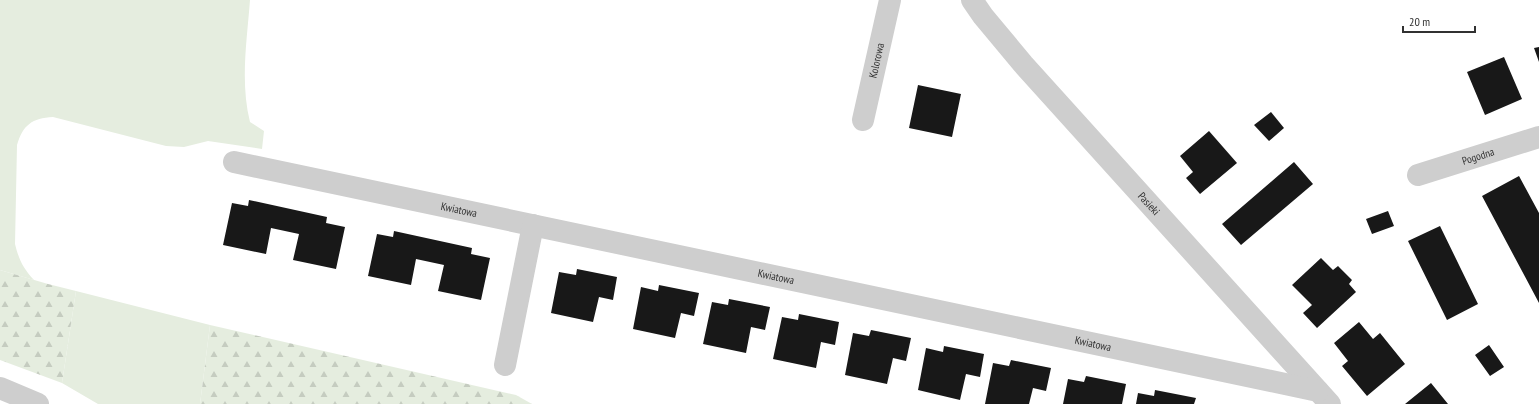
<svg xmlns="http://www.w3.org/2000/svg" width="1539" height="404" font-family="'PT Sans Narrow',sans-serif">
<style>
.grass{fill:#e5eddf}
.forest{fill:url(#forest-firs)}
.building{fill:#181818}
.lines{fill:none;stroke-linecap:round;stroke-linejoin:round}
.minor{stroke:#cecece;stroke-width:22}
.labels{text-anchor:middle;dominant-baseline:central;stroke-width:4;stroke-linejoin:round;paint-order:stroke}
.street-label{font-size:11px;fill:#313131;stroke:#fff}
</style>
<defs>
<pattern id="forest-firs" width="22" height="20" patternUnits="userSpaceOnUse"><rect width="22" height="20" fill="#e5eddf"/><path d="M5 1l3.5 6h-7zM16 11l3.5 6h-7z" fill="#c5ccc0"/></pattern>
</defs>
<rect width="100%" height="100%" fill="#fff"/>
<!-- grass -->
<path class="grass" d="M 0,0 L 250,0 C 247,41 240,82 250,122 L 264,131 L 262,149 L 208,141 L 184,147 L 166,146 L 53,117 C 32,118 23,125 17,145 L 15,244 C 19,260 23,268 34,280 L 0,270 Z
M 76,291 L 210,325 L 200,404 L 98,404 L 62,383 Z"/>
<!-- forest -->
<path class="forest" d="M 0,270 L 48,284 L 76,291 L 62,383 L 0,360 Z
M 210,325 L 516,395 L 532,404 L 200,404 Z"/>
<!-- building -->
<path class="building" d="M 1539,47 L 1539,62 L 1534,48 Z
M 1504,57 L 1522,99 L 1485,115 L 1467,72 Z
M 918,85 L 961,94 L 952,137 L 909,128 Z
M 1271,112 L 1284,128 L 1269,141 L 1254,125 Z
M 1209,131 L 1237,163 L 1200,194 L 1186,178 L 1193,172 L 1180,156 Z
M 1294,162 L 1313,184 L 1241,245 L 1222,224 Z
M 1519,176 L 1539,213 L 1539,303 L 1482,196 Z
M 249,200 L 327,217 L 326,223 L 345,227 L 336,269 L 293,260 L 299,234 L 271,228 L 266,254 L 223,245 L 232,203 L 248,206 Z
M 1388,211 L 1394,226 L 1372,234 L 1366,219 Z
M 1440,226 L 1478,304 L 1447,320 L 1408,241 Z
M 394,231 L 472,248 L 471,254 L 490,258 L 481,300 L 438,291 L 444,265 L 416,259 L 411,285 L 368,276 L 377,234 L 393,237 Z
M 1321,258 L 1333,270 L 1338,266 L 1352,280 L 1349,284 L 1356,292 L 1317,328 L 1303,313 L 1312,305 L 1292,285 Z
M 577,269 L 617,277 L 613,300 L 599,297 L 593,322 L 551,313 L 559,272 L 576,275 Z
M 659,285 L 699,293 L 694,316 L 681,313 L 675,338 L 633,329 L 641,287 L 658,291 Z
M 729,299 L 770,307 L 765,330 L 751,327 L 746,353 L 703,344 L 712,302 L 728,305 Z
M 799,314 L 839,322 L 835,345 L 821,342 L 816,368 L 773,359 L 782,317 L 798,320 Z
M 1359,322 L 1373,339 L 1380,333 L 1405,364 L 1367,396 L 1342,366 L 1348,361 L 1334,343 Z
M 871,330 L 911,338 L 906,361 L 893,358 L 887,384 L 845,375 L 853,333 L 869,336 Z
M 1489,345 L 1504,367 L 1490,376 L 1475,355 Z
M 944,346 L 984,354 L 980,377 L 966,374 L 960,400 L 918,390 L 926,348 L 943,352 Z
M 1011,360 L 1051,368 L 1046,391 L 1033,388 L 1029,404 L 985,404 L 993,363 L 1009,366 Z
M 1086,376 L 1126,384 L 1122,404 L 1063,404 L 1068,379 L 1084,382 Z
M 1431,383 L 1448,404 L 1405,404 Z
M 1155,390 L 1196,398 L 1194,404 L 1136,404 L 1138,393 L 1154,396 Z"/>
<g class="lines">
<!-- minor -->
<g class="minor">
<path id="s1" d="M 972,0 L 983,16 L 1023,64 L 1330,404"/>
<path id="s2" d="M 863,120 L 890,0"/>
<path id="s3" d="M 234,162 L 1318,391"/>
<path id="s4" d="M 1418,175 L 1539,137"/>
<path d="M 505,365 L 533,225"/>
<path d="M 0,388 L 38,404"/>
</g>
</g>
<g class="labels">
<!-- street labels -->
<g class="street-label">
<text stroke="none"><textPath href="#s2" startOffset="61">Kolorowa</textPath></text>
<text stroke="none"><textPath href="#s4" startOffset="63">Pogodna</textPath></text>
<text stroke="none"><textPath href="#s1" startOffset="270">Pasieki</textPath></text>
<text stroke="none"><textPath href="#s3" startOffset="230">Kwiatowa</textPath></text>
<text stroke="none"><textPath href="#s3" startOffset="554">Kwiatowa</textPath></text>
<text stroke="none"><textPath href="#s3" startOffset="878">Kwiatowa</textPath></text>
</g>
</g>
<!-- scale -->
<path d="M1403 26v6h72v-6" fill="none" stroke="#313131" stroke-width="2"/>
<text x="1409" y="26" font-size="12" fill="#313131" stroke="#ffffff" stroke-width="3" paint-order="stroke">20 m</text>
</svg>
